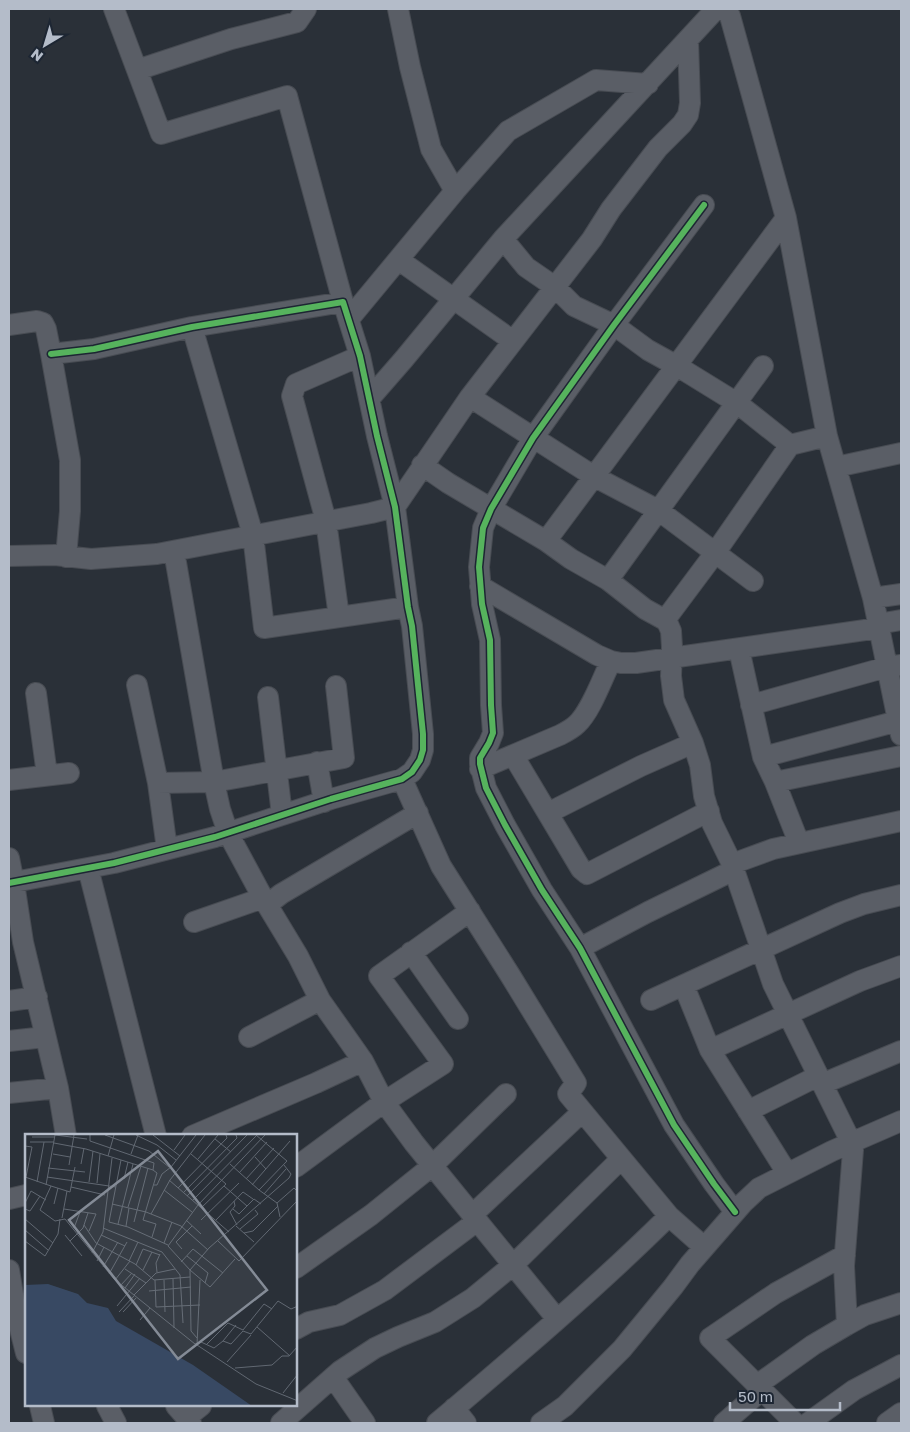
<svg xmlns="http://www.w3.org/2000/svg" width="910" height="1432" font-family="'Golos Text',sans-serif">
<style>
.lines{fill:none;stroke-linecap:round;stroke-linejoin:round}
.minor-casing{stroke:#484c53;stroke-width:22}
.minor{stroke:#5a5e66;stroke-width:20}
.cycleway-casing{stroke:#1d2633;stroke-width:9}
.cycleway{stroke:#56b35d;stroke-width:6}
.inset-road{fill:none;stroke:#616872;stroke-width:1}
.view{fill:#848b96;fill-opacity:0.15;stroke:#848b96;stroke-width:2.5}
.inset-edge{fill:none;stroke:#b4bcc9;stroke-width:2.5}
</style>
<rect width="100%" height="100%" fill="#2a3038"/>
<g class="lines">
<defs>
<path id="minor" d="M 114,9 L 161,134 L 287,96 L 343,302
M 398,9 L 410,67 L 431,149 L 455,191
M 725,9 L 730,16 L 786,218 L 827,436 L 873,598 L 901,735
M 137,70 L 231,39 L 297,22 L 306,9
M 704,205 L 614,325 L 533,438 L 491,509 L 483,528 L 479,567 L 482,604 L 490,640 L 491,705 L 493,733 L 489,743 L 480,758 L 480,764 L 486,788 L 505,825 L 542,890 L 580,948 L 674,1125 L 714,1184 L 735,1212
M 503,239 L 526,267 L 555,287 L 574,306 L 614,325 L 648,350 L 677,366 L 737,403 L 790,445
M 399,260 L 513,341
M 349,319 L 455,191 L 508,131 L 596,80 L 648,84
M 9,325 L 37,321 L 43,323 L 46,329 L 51,354 L 70,460 L 70,511 L 66,557
M 192,327 L 253,535 L 264,628 L 408,607
M 470,397 L 595,477 L 658,510 L 753,581
M 370,398 L 404,359 L 503,239 L 716,9
M 422,465 L 448,483 L 546,541 L 571,559 L 608,580 L 645,609 L 665,620 L 668,624 L 671,631 L 672,647 L 671,676 L 674,700 L 693,743 L 700,765 L 704,796 L 712,823 L 732,864 L 773,984 L 851,1142 L 853,1150 L 844,1266 L 847,1325
M 836,467 L 901,453
M 546,541 L 786,218
M 174,551 L 214,782 L 220,809 L 228,833 L 263,898 L 298,956 L 320,1000 L 363,1061 L 384,1102 L 414,1143 L 557,1319
M 9,556 L 55,555 L 91,559 L 157,554 L 371,513 L 395,507 L 470,397 L 592,239 L 611,209 L 658,148 L 682,124 L 688,115 L 690,103 L 688,40
M 608,580 L 763,366
M 480,586 L 597,655 L 611,661 L 621,663 L 636,663 L 879,628
M 873,598 L 901,594
M 339,617 L 326,521 L 292,396 L 296,384 L 360,356
M 665,620 L 715,553 L 790,445 L 827,436
M 878,624 L 901,620
M 739,649 L 763,757 L 775,782 L 799,843
M 137,685 L 158,783 L 167,849
M 36,693 L 47,775
M 268,697 L 282,815
M 751,705 L 887,667 L 901,665
M 513,755 L 581,869 L 587,874 L 709,811
M 763,757 L 898,721
M 317,762 L 324,802
M 480,769 L 560,735 C 566,732 572,729 577,724 C 591,711 602,679 611,661
M 402,779 L 441,866 L 510,975 L 576,1083 L 568,1094 L 669,1216 C 595,1289 516,1356 437,1423
M 9,780 L 69,773
M 775,782 L 901,756
M 158,783 L 214,782 L 344,758 L 336,686
M 548,813 L 641,766 L 693,743
M 9,858 L 14,883 L 23,942 L 58,1088 L 66,1136
M 732,864 L 773,849 L 901,821
M 88,868 L 156,1136
M 9,883 L 114,863 L 215,837 L 331,799 L 402,779 L 412,772 L 420,760 L 423,750 L 423,734 L 412,626 L 408,607 L 395,507 L 377,436 L 360,356 L 343,302 L 192,327 L 94,349 L 51,354
M 267,905 L 281,894 L 418,813
M 194,922 L 263,898
M 580,948 L 648,912 L 734,870
M 411,952 L 458,1019
M 684,986 L 710,1050 L 787,1173
M 651,1000 L 840,913 L 864,904 L 901,895
M 9,1001 L 37,997
M 249,1037 L 320,1000
M 9,1041 L 45,1037
M 710,1050 L 860,981 L 901,966
M 822,1084 L 901,1051
M 9,1093 L 58,1088
M 748,1111 L 818,1076
M 192,1136 L 316,1083 L 363,1061
M 296,1167 L 384,1102 L 443,1064 L 379,976 L 470,911
M 9,1199 L 26,1195
M 472,1215 L 582,1112
M 669,1216 L 704,1247
M 296,1268 L 371,1215 L 432,1166 L 506,1094
M 9,1270 L 16,1313 L 26,1353
M 296,1329 L 309,1322 L 340,1315 L 385,1290 L 477,1221
M 333,1377 L 365,1423
M 757,1385 L 813,1345 L 847,1325 L 865,1315 L 901,1303
M 40,1406 L 44,1423
M 107,1406 L 116,1423
M 176,1406 L 191,1423
M 454,1408 L 466,1423
M 186,1418 L 201,1406
M 281,1423 L 340,1371 L 375,1348 L 398,1337 L 435,1322 L 473,1298 L 513,1265 L 621,1159
M 541,1423 L 565,1406 L 622,1349 L 673,1287 L 690,1264 L 743,1203 L 759,1188 L 832,1151 L 901,1121
M 724,1423 L 762,1390
M 795,1423 L 710,1338 L 776,1293 L 845,1255
M 808,1423 L 854,1390 L 901,1365
M 887,1423 L 901,1413"/>
</defs>
<!-- minor casing -->
<use href="#minor" class="minor-casing"/>
<!-- minor -->
<use href="#minor" class="minor"/>
<defs>
<path id="cycleway" d="M 704,205 L 614,325 L 533,438 L 491,509 L 483,528 L 479,567 L 482,604 L 490,640 L 491,705 L 493,733 L 489,743 L 480,758 L 480,764 L 486,788 L 505,825 L 542,890 L 580,948 L 674,1125 L 714,1184 L 735,1212
M 9,883 L 114,863 L 215,837 L 331,799 L 402,779 L 412,772 L 420,760 L 423,750 L 423,734 L 412,626 L 408,607 L 395,507 L 377,436 L 360,356 L 343,302 L 192,327 L 94,349 L 51,354"/>
</defs>
<!-- cycleway casing -->
<use href="#cycleway" class="cycleway-casing"/>
<!-- cycleway -->
<use href="#cycleway" class="cycleway"/>
</g>
<!-- overview -->
<g transform="translate(25 1134)">
<rect width="272" height="272" fill="#2a3038"/>
<path d="M 23,150 L 53,160 L 62,169 L 83,174 L 91,187 L 168,231 L 227,272 L 0,272 L 0,151 Z" fill="#384963"/>
<path class="inset-road" d="M 30,1 L 62,5M 65,1 L 65,7 L 129,29 L 128,36M 80,1 L 124,17 L 144,33M 111,1 L 132,11 L 151,26M 128,1 L 155,22M 7,3 L 30,3M 190,5 L 206,18M 5,8 L 29,8M 29,9 L 61,15 L 128,36 L 132,39 L 118,86 L 131,90 L 127,103M 0,12 L 7,13 L 1,43M 149,16 L 160,1M 28,20 L 45,23M 106,20 L 113,1M 166,20 L 201,50 L 176,74M 83,22 L 89,1M 230,23 L 241,35M 173,25 L 193,1M 96,26 L 84,88 L 103,93 L 143,111M 56,30 L 59,14M 205,30 L 234,56 L 262,27 L 231,1M 44,31 L 49,1M 23,34 L 60,38M 214,39 L 242,8M 0,43 L 26,52 L 15,76 L 30,87 L 40,85 L 89,145 L 170,210 L 176,208 L 189,214 L 198,207 L 206,210 L 218,197 L 226,200 L 253,167 L 266,175 L 273,172M 22,43 L 91,53M 99,45 L 103,28M 221,45 L 249,14M 144,46 L 204,98M 12,48 L 19,8M 64,48 L 68,17M 72,49 L 75,20M 21,51 L 30,1M 129,51 L 132,51 L 137,40 L 146,33 L 171,1M 227,51 L 265,7M 26,52 L 45,58 L 50,33M 199,52 L 222,72 L 229,65 L 236,70M 46,53 L 80,61M 153,54 L 202,4 L 201,1M 139,56 L 167,78M 234,56 L 252,69 L 255,83M 159,58 L 212,4 L 211,1M 239,60 L 261,35M 162,62 L 222,1M 168,66 L 232,1M 209,67 L 210,72 L 205,78 L 212,91M 0,69 L 6,57 L 21,66M 252,69 L 269,54 L 273,58M 29,70 L 33,54M 87,70 L 121,78 L 156,92 L 183,116M 103,73 L 116,32M 0,75 L 5,77 L 15,62M 39,75 L 71,80 L 64,97M 208,75 L 214,80 L 222,72M 126,80 L 145,46 L 180,1M 37,84 L 42,57M 0,85 L 28,109M 161,86 L 176,100M 176,86 L 214,49M 191,86 L 218,58 L 228,65M 109,88 L 123,34M 93,90 L 108,30M 59,91 L 71,109 L 110,130 L 129,146 L 165,143M 101,92 L 104,74M 211,92 L 229,108M 49,94 L 55,78M 78,94 L 137,118 L 155,141 L 158,189M 215,95 L 233,80 L 230,76M 0,96 L 23,116M 219,99 L 228,97 L 253,72M 40,101 L 57,122M 76,101 L 100,112M 0,107 L 20,122 L 33,100 L 35,85M 45,107 L 58,94 L 63,79M 193,107 L 214,127 L 273,66M 139,109 L 147,88M 157,115 L 151,108 L 167,92M 67,119 L 78,98 L 87,24M 162,122 L 183,139 L 180,149M 210,125 L 185,153 L 165,136 L 143,112 L 173,71 L 240,1M 72,127 L 79,113M 104,127 L 113,108M 156,128 L 168,115 L 198,139M 111,131 L 118,115 L 135,121M 78,133 L 93,108M 100,135 L 121,149M 118,136 L 127,118M 132,138 L 131,129 L 135,120M 84,140 L 102,108M 148,145 L 149,194M 90,146 L 105,127M 130,146 L 131,173M 139,146 L 140,178M 175,146 L 172,211 L 231,250 L 273,267M 96,151 L 107,139M 100,154 L 110,140M 124,157 L 166,153M 109,161 L 131,139 L 150,135M 92,172 L 115,144M 131,173 L 175,171M 94,178 L 109,162M 98,178 L 111,164M 115,186 L 125,174M 232,193 L 265,222M 218,196 L 239,170 L 247,175M 172,204 L 166,197 L 165,136 L 184,114 L 264,44 L 266,40 L 259,31M 198,207 L 211,191M 181,211 L 203,189 L 218,196M 202,228 L 226,201M 210,234 L 247,231 L 257,222 L 264,222 L 273,212M 258,259 L 273,240"/>
<path class="view" d="M 133,17 L 242,156 L 153,225 L 44,86 Z"/>
<rect width="272" height="272" class="inset-edge"/>
</g>
<!-- border -->
<rect width="910" height="1432" fill="none" stroke="#b4bcc9" stroke-width="20"/>
<!-- north arrow -->
<g transform="translate(45 45) rotate(218)" stroke="#1d2633" stroke-width="4" paint-order="stroke">
<path d="M0-4L9 19L0 12L-9 19Z" fill="#b4bcc9"/>
<text y="-8" font-size="14" font-weight="bold" text-anchor="middle" fill="#b4bcc9">N</text>
</g>
<!-- scale -->
<path d="M730 1402v8h110v-8" fill="none" stroke="#b4bcc9" stroke-width="2.5"/>
<text x="738" y="1402" font-size="15" fill="#b4bcc9" stroke="#1d2633" stroke-width="4" paint-order="stroke">50 m</text>
</svg>
